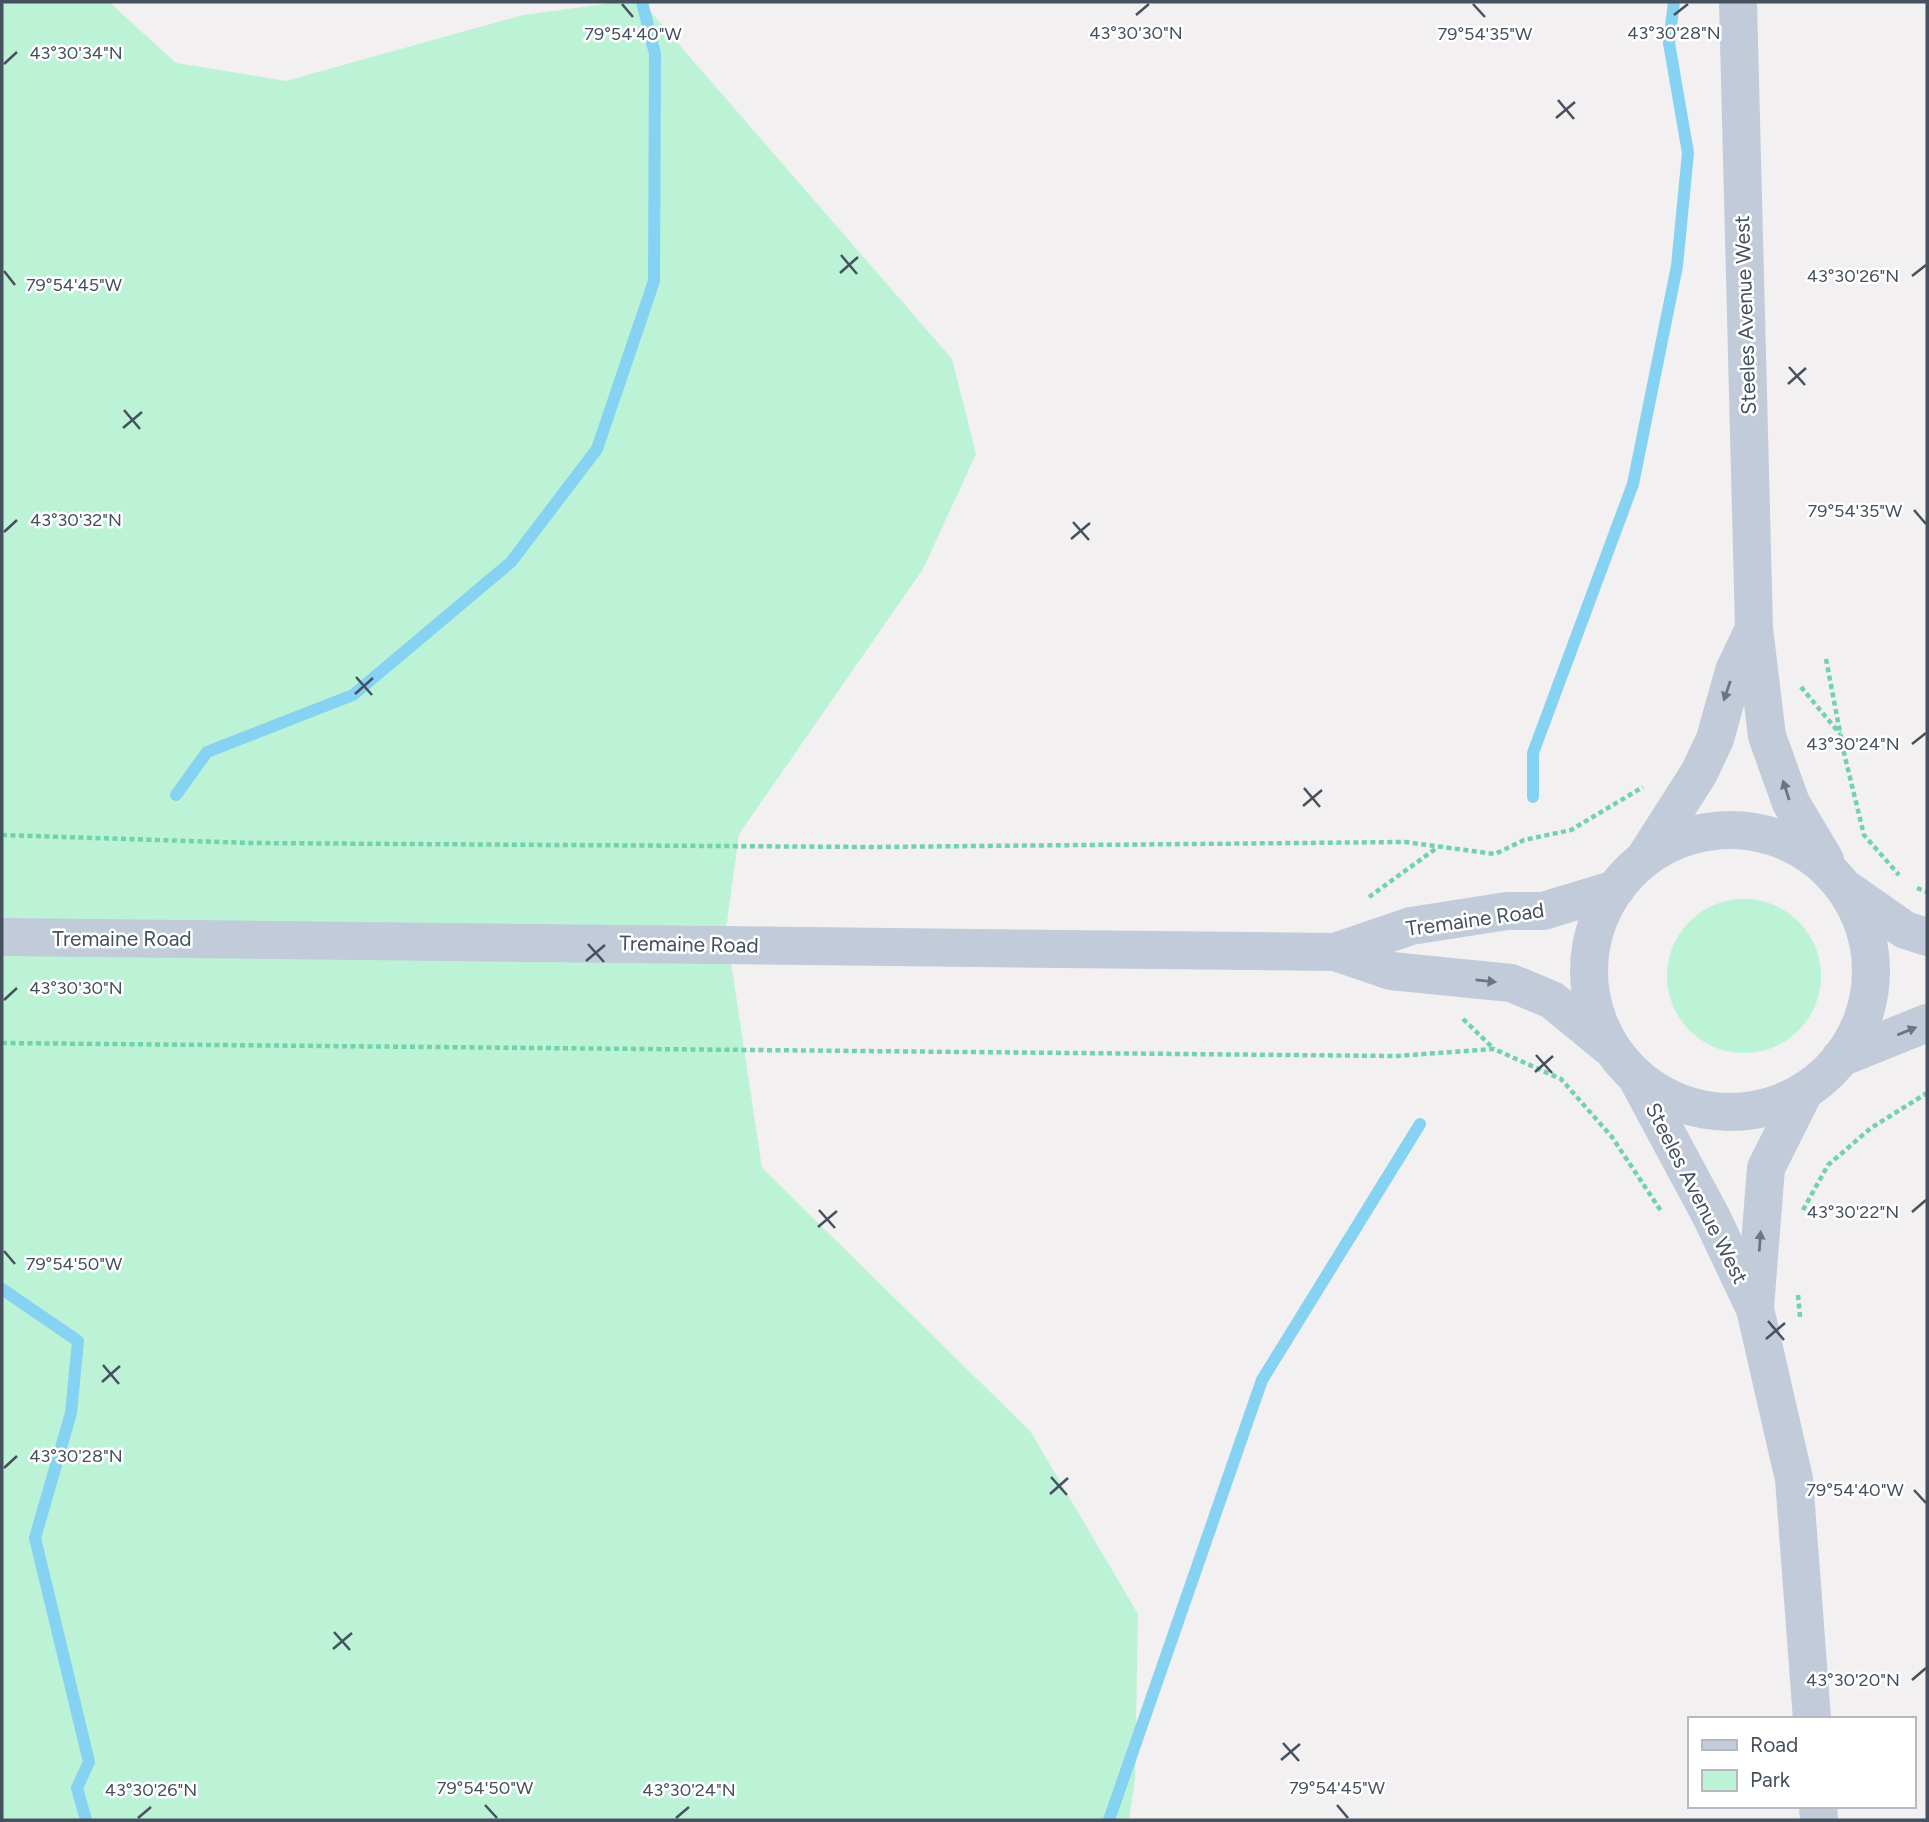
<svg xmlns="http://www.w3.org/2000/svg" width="1929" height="1822" font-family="Figtree,sans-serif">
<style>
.green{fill:#bcf2d6}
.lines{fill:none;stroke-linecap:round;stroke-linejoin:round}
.stream{stroke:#86d2f2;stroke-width:12}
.path{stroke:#71d3ab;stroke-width:4.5;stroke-dasharray:5 3.5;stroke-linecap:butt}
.secondary{stroke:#c1cbda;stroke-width:38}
.oneway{fill:#6b7684}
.ticks{fill:none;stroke:#46515f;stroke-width:2.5}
.labels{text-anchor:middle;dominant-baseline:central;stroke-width:5;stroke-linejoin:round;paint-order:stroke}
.street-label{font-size:21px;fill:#46515f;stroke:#fff}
.ticks-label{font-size:18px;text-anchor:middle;fill:#46515f;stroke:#fff;stroke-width:5;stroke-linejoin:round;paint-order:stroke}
</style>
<rect width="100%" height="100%" fill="#f2f0f0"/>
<!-- green -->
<path class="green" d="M 2,2 L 109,2 L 176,63 L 286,81 L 523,15 L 620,2 L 642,2 L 952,359 L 976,454 L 923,569 L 739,834 L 726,929 L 762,1168 L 1030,1431 L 1138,1614 L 1135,1779 L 1129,1820 L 2,1820 Z
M1667 976a77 77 0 1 1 154 0a77 77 0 1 1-154 0Z"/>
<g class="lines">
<!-- stream -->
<path class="stream" d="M 176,795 L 207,752 L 353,695 L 511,562 L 597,449 L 654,281 L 655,54 L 642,2
M 1533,797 L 1533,753 L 1633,484 L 1677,266 L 1688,153 L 1669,43 L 1674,2
M 2,1289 L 78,1341 L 71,1413 L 35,1538 L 89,1762 L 77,1788 L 86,1820
M 1109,1820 L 1262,1380 L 1420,1124"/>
<!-- path -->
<path class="path" d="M 1826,659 L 1844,753 L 1864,835 L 1899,875
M 1801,687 L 1840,734
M 2,835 L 251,843 L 871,847 L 1405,842 L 1495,854 L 1524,840 L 1571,830 L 1643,787
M 1917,888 L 1927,892
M 1369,897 L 1438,847
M 1463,1019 L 1494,1049
M 2,1043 L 1396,1056 L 1494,1049 L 1561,1079 L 1612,1137 L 1661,1211
M 1803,1210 L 1828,1165 L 1871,1128 L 1927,1093
M 1798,1295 L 1800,1317"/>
<!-- secondary -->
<path class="secondary" d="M 1738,2 L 1754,629 L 1767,736 L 1791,803 L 1825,860
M1589 971a141 141 0 1 1 282 0a141 141 0 1 1-282 0Z
M 1646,856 L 1699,773 L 1715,739 L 1734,671 L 1753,631
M 1848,890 L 1905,930 L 1927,937
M 2,937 L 1335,952 L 1391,971 L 1511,983 L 1552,1000 L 1613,1050
M 1335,952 L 1411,926 L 1507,911 L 1543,911 L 1616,889
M 1840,1058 L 1927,1023
M 1639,1082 L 1711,1216 L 1755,1309 L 1794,1479 L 1812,1719
M 1755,1307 L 1766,1168 L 1805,1090
M 1818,1806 L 1819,1820"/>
</g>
<!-- one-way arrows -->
<defs><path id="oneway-solid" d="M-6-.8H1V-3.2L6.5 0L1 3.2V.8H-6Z" transform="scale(1.75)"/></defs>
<g class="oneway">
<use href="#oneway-solid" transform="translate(1727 691) rotate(109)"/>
<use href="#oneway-solid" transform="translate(1786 790) rotate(-108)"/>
<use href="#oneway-solid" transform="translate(1486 981) rotate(6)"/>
<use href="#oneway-solid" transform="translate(1907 1031) rotate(-22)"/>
<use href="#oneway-solid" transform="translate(1760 1241) rotate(-86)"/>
</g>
<!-- ticks -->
<path class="ticks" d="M 622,4 L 633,17M 1473,4 L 1485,17M 1136,15 L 1149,4M 1674,15 L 1688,4M 4,64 L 17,52M 1558,100 L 1574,119M 1556,118 L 1575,102M 841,255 L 857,274M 4,271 L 15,285M 840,273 L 858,257M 1912,276 L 1926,265M 1789,367 L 1805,385M 1788,384 L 1806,368M 124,410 L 140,429M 123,428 L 142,412M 1914,510 L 1926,524M 1073,522 L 1089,540M 4,532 L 17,520M 1071,539 L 1090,523M 356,677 L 372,695M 355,694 L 373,678M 1912,744 L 1926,733M 1304,788 L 1320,807M 1303,806 L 1322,790M 588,944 L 604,962M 586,961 L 605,945M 4,1000 L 17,988M 1536,1055 L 1552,1073M 1535,1072 L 1553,1056M 819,1210 L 835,1228M 1912,1212 L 1926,1200M 818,1227 L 837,1211M 4,1251 L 15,1264M 1768,1321 L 1784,1340M 1766,1339 L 1785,1323M 103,1365 L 119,1384M 102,1382 L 120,1366M 4,1468 L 17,1456M 1051,1477 L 1067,1495M 1914,1490 L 1926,1503M 1050,1494 L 1068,1478M 334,1632 L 350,1650M 333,1649 L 352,1633M 1912,1680 L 1926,1668M 1283,1743 L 1299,1761M 1281,1760 L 1300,1744M 485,1805 L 497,1818M 1337,1805 L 1348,1818M 138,1818 L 151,1807M 676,1818 L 689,1807"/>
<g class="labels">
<!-- street labels -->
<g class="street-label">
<text transform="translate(1745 315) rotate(-92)">Steeles Avenue West</text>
<text transform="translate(1475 919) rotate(-8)">Tremaine Road</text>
<text x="122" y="938">Tremaine Road</text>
<text transform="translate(689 944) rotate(1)">Tremaine Road</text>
<text transform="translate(1697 1193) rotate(63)">Steeles Avenue West</text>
</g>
</g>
<g class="ticks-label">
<text x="1136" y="39">43°30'30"N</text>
<text x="1674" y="39">43°30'28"N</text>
<text x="1485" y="40">79°54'35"W</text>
<text x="633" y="40">79°54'40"W</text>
<text x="76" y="59">43°30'34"N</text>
<text x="1853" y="282">43°30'26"N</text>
<text x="74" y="291">79°54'45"W</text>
<text x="1855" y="517">79°54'35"W</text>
<text x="76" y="526">43°30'32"N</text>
<text x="1853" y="750">43°30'24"N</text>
<text x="76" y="994">43°30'30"N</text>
<text x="1853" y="1218">43°30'22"N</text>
<text x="74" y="1270">79°54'50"W</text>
<text x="76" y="1462">43°30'28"N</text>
<text x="1855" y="1496">79°54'40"W</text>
<text x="1853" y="1686">43°30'20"N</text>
<text x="485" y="1794">79°54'50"W</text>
<text x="1337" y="1794">79°54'45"W</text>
<text x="151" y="1796">43°30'26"N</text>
<text x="689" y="1796">43°30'24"N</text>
</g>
<!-- border -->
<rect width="1929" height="1822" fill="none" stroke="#46515f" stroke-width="7"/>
<!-- legend -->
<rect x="1688" y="1717" width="228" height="91" fill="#ffffff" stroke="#b5b9bf" stroke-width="2"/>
<rect x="1702" y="1740" width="35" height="10" fill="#c1cbda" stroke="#b5b9bf" stroke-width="2"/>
<text x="1750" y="1752" font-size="21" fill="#46515f">Road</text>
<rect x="1702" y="1770" width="35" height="21" fill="#bcf2d6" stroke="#b5b9bf" stroke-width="2"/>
<text x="1750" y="1787" font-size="21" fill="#46515f">Park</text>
</svg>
